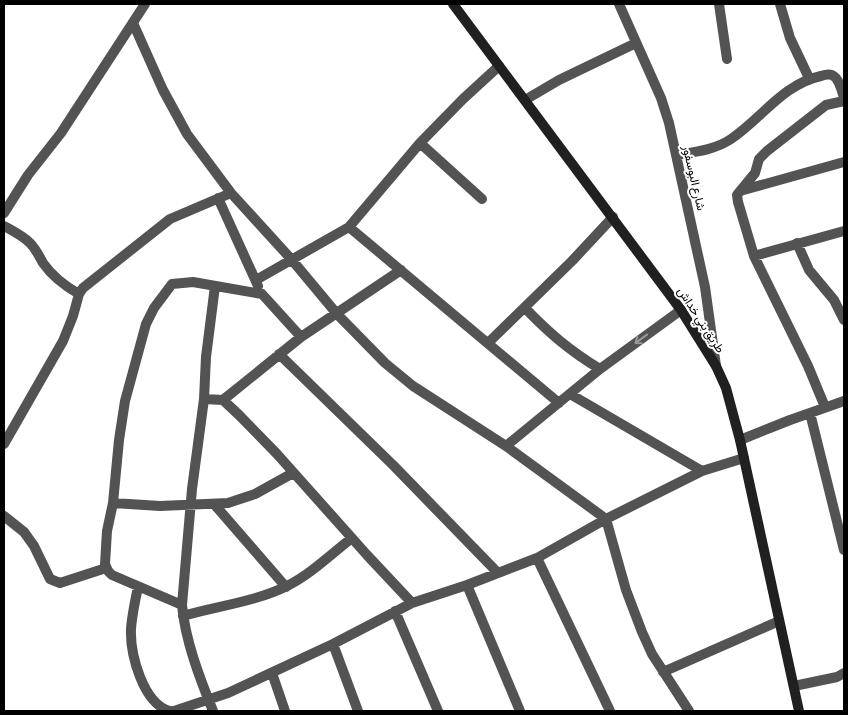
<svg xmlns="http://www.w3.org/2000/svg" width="848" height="715" font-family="'Asap Condensed',Vazirmatn,sans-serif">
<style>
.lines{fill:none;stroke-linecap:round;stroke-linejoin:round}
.minor{stroke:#535353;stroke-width:10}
.tertiary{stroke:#535353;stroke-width:10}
.secondary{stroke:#202020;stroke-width:10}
.oneway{stroke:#989898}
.labels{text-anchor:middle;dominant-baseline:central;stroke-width:4;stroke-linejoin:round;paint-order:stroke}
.street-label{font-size:12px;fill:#000;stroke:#fff}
</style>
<rect width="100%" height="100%" fill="#fff"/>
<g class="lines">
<!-- minor -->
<path class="minor" d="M 619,4 L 661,98 L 669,123 L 705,287 L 716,366
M 719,4 L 727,59
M 780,4 L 790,38 L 809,78
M 133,23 L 163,90 L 187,134 L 231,193 L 292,260 L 337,314 L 385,363 L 413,386 L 506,446 L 606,519 L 626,590 L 642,632 L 652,654 L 689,711
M 525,100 L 559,80 L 636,43
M 420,143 L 482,199
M 676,155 C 694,152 715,150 731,139 C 761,119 783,84 821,76 C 824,75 828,74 832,75 C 839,78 842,91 844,98
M 740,191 L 844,162
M 218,198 L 258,286
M 4,226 C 13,231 23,236 30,243 C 36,249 39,256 43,263 C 52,276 65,286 79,294
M 349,227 L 559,403
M 797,243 L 809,270 L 834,300 L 844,320
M 754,256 L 844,231
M 256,280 L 349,227 L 420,143 L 463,99 L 499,66
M 525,308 C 549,333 570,351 600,369
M 488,343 L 572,261 L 613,217
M 279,354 L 393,465 L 498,573
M 570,394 L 702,471
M 204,399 L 223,400 L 239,415 L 277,454 L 367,555 L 412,603
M 223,400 L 301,337 L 401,270
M 825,407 L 808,366 L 754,256 L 738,202 L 737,195 L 755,173 L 759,159 L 767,151 L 826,105 L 844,101
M 810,413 L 844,550
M 740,440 L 790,420 L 844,401
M 4,444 L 63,341 L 73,316 L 79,294 L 83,288 L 170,219 L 231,193
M 506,446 L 600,369 L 681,310
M 113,503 L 160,506 L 228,503 L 255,494 L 293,473
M 214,504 L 286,587
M 4,516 L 24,532 L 34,546 L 50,579 L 60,583 L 106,568
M 537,558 L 610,711
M 467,585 L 520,711
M 138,587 C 135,601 132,615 131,629 C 130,654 143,704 170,711
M 182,605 L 112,575 L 108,571 L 105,564 L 107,531 L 113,503 L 119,440 L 125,401 L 146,324 L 154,308 L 172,284 L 193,282 L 262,294 L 301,337
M 395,611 L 438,711
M 183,616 C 217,606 255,602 287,586 C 311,574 331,554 352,538
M 333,644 L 358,711
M 663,672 L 779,621
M 272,673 L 285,711
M 794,686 L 837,677 L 844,673
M 174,711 L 228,693 L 333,644 L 412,603 L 467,585 L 537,558 L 606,519 L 702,471 L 744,458
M 213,711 C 200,679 185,640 182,605 L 192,489 L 204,399 L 206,357 L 215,286"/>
<!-- tertiary -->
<path class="tertiary" d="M 4,213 L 28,175 L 61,133 L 145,4"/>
<!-- secondary -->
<path class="secondary" d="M 453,4 L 681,310 L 716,366 L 726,388 L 740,440 L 799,711"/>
</g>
<!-- one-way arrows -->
<defs><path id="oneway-shaft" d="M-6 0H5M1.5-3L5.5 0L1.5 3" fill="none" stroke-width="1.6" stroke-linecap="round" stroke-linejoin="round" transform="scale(1.25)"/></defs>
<use class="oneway" href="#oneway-shaft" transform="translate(641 339) rotate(144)"/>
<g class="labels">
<!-- street labels -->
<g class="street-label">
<text transform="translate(694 178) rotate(77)">شارع البوسفور</text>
<text transform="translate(701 320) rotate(57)">طريق بني خداش</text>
</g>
</g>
<!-- border -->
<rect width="848" height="715" fill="none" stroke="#000000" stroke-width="10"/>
</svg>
